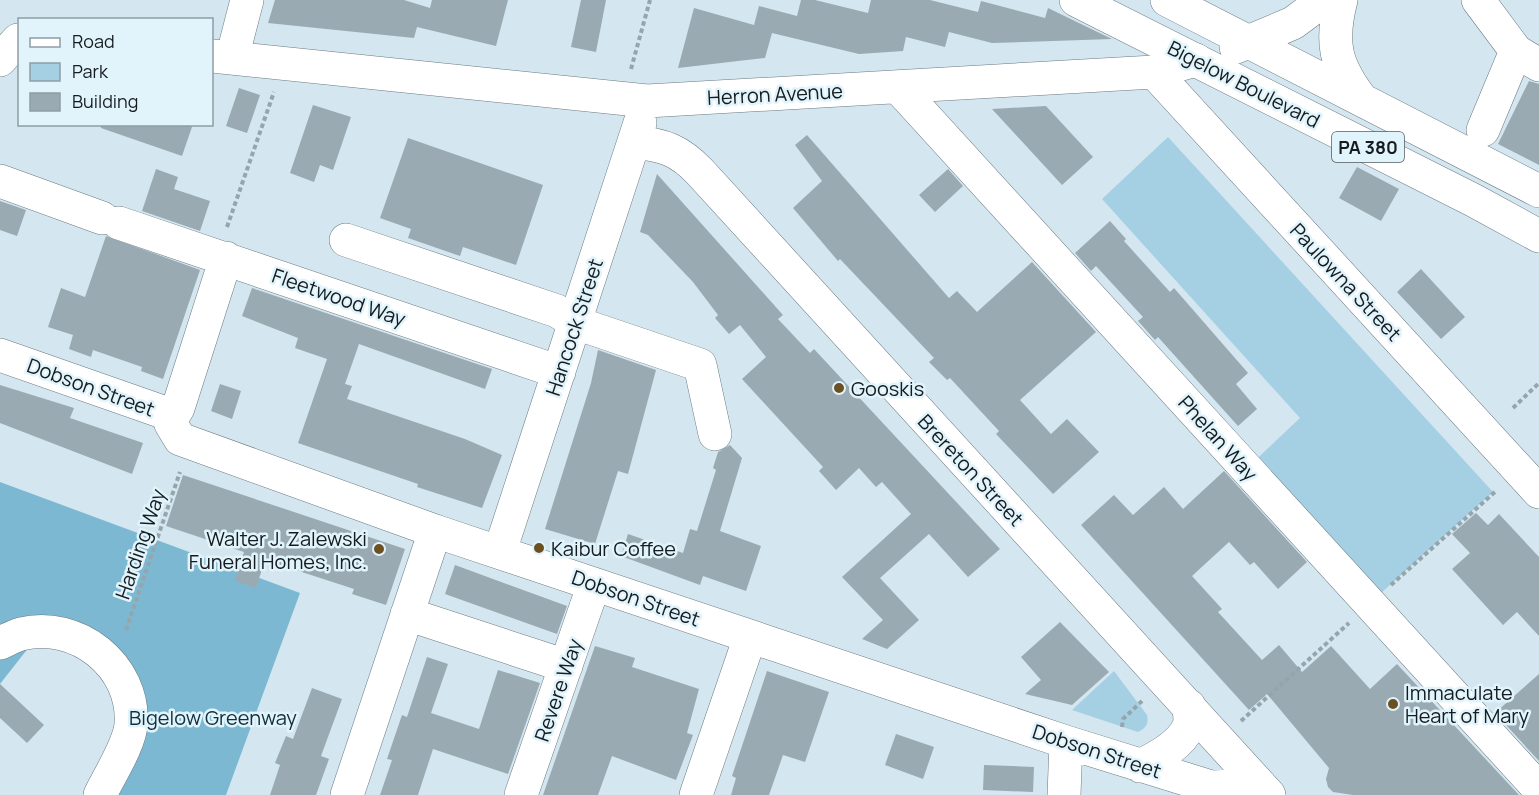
<svg xmlns="http://www.w3.org/2000/svg" width="1539" height="795" font-family="Manrope,sans-serif">
<style>
.green{fill:#a5d0e3}
.forest{fill:#7db8d3}
.building{fill:#99aab2}
.lines{fill:none;stroke-linecap:round;stroke-linejoin:round}
.minor-casing{stroke:#6a7a82;stroke-width:34}
.major-casing{stroke:#6a7a82;stroke-width:34}
.path{stroke:#96a5ac;stroke-width:4;stroke-dasharray:4.5 3;stroke-linecap:butt}
.minor{stroke:#fff;stroke-width:33}
.major{stroke:#fff;stroke-width:33}
.poi-dot{fill:#6c5023;stroke:#e1f4fc;stroke-width:2}
.labels{text-anchor:middle;dominant-baseline:central;stroke-width:5;stroke-linejoin:round;paint-order:stroke}
.shield{fill:#e1f4fc;stroke:#525c61;stroke-width:1.5}
.shield-label{font-size:18px;font-weight:bold;fill:#151b1e}
.street-label{font-size:20px;fill:#151b1e;stroke:#e1f4fc}
.poi-label{font-size:20px;fill:#151b1e;stroke:#e1f4fc;text-anchor:start}
.park-label{font-size:20px;fill:#122f3a;stroke:#e1f4fc}
</style>
<rect width="100%" height="100%" fill="#d4e6ef"/>
<!-- green -->
<path class="green" d="M 1168,137 L 1493,492 L 1369,604 L 1246,469 L 1300,418 L 1102,199 Z
M 1114,671 L 1147,715 C 1149,724 1146,728 1138,732 L 1072,710 Z"/>
<!-- forest -->
<path class="forest" d="M 0,482 L 300,593 L 226,795 L 100,795 L 119,755 L 119,674 L 40,633 L 0,684 Z"/>
<!-- building -->
<path class="building" d="M 275,0 L 404,0 L 430,8 L 432,0 L 508,0 L 496,46 L 417,27 L 414,38 L 268,23 Z
M 581,0 L 606,0 L 596,52 L 571,47 Z
M 801,0 L 815,0 L 868,13 L 871,0 L 930,0 L 978,12 L 981,1 L 1045,18 L 1048,8 L 1112,39 L 992,43 L 949,32 L 945,47 L 906,37 L 903,51 L 859,54 L 772,33 L 765,58 L 678,68 L 694,8 L 754,25 L 759,6 L 797,16 Z
M 1529,81 L 1539,84 L 1539,165 L 1498,144 Z
M 239,88 L 260,95 L 247,133 L 226,126 Z
M 313,105 L 351,117 L 333,170 L 320,165 L 314,182 L 290,173 Z
M 1046,106 L 1093,157 L 1062,185 L 992,109 Z
M 101,124 L 193,124 L 182,156 L 101,128 Z
M 807,135 L 949,298 L 957,291 L 977,312 L 1032,262 L 1096,332 L 1020,400 L 1051,434 L 1067,419 L 1099,452 L 1053,494 L 996,434 L 999,431 L 950,378 L 947,380 L 929,362 L 934,358 L 840,259 L 838,261 L 793,208 L 822,181 L 795,145 Z
M 408,138 L 543,185 L 516,265 L 463,247 L 460,256 L 408,238 L 411,229 L 380,218 Z
M 1357,167 L 1399,189 L 1381,221 L 1339,198 Z
M 156,169 L 178,177 L 174,189 L 210,201 L 200,231 L 142,211 Z
M 948,169 L 963,186 L 935,212 L 919,195 Z
M 657,174 L 783,315 L 778,319 L 810,353 L 814,349 L 1000,549 L 968,577 L 929,534 L 880,578 L 919,620 L 887,649 L 862,639 L 883,620 L 842,577 L 911,514 L 882,482 L 876,487 L 859,468 L 836,490 L 819,471 L 823,467 L 742,379 L 766,357 L 740,325 L 729,334 L 715,318 L 718,315 L 693,282 L 648,235 L 640,232 Z
M 0,201 L 26,210 L 17,236 L 0,230 Z
M 1110,221 L 1126,239 L 1124,241 L 1170,292 L 1174,288 L 1248,373 L 1236,384 L 1257,409 L 1238,426 L 1158,337 L 1155,340 L 1138,321 L 1143,317 L 1096,266 L 1091,271 L 1075,253 Z
M 106,236 L 200,270 L 163,379 L 141,371 L 142,367 L 93,350 L 91,357 L 69,349 L 73,335 L 48,327 L 61,288 L 85,297 Z
M 1421,269 L 1465,317 L 1441,339 L 1397,292 Z
M 252,288 L 492,369 L 485,389 L 359,344 L 345,384 L 352,386 L 347,399 L 465,439 L 502,455 L 482,508 L 417,487 L 418,484 L 298,443 L 327,359 L 295,348 L 298,338 L 242,316 Z
M 598,350 L 656,370 L 628,474 L 618,471 L 595,544 L 545,529 L 591,383 Z
M 220,384 L 241,391 L 232,419 L 211,411 Z
M 0,385 L 74,408 L 70,418 L 143,443 L 132,474 L 0,423 Z
M 730,445 L 742,458 L 720,531 L 761,546 L 746,591 L 703,576 L 700,585 L 621,556 L 628,534 L 683,553 L 690,529 L 697,531 L 716,470 L 713,468 L 718,452 Z
M 1224,471 L 1307,562 L 1278,589 L 1254,562 L 1250,565 L 1229,542 L 1192,576 L 1222,609 L 1218,612 L 1262,660 L 1279,645 L 1302,672 L 1331,646 L 1370,689 L 1397,664 L 1519,795 L 1353,795 L 1333,792 L 1328,787 L 1326,779 L 1329,768 L 1267,694 L 1249,710 L 1081,525 L 1114,495 L 1133,515 L 1164,487 L 1183,509 Z
M 183,475 L 405,549 L 386,605 L 352,594 L 354,589 L 265,560 L 256,588 L 235,581 L 244,552 L 166,526 Z
M 1476,513 L 1488,525 L 1499,514 L 1539,557 L 1539,636 L 1517,612 L 1503,625 L 1452,569 L 1470,553 L 1452,534 Z
M 455,565 L 567,606 L 557,634 L 445,594 Z
M 1060,622 L 1109,672 L 1072,705 L 1025,694 L 1041,680 L 1021,657 Z
M 595,646 L 635,658 L 632,667 L 699,689 L 687,733 L 693,735 L 676,780 L 612,756 L 598,795 L 543,795 Z
M 427,657 L 448,664 L 431,713 L 479,729 L 498,670 L 540,683 L 508,774 L 433,749 L 418,795 L 380,795 L 392,760 L 387,759 L 402,715 L 407,717 Z
M 767,671 L 829,692 L 805,762 L 783,755 L 769,795 L 731,795 L 736,778 L 732,776 Z
M 1539,674 L 1539,761 L 1495,713 Z
M 0,684 L 44,725 L 27,743 L 0,718 Z
M 312,688 L 342,699 L 321,756 L 329,759 L 316,795 L 270,795 L 280,765 L 275,763 L 286,736 L 293,739 Z
M 896,734 L 934,747 L 923,779 L 885,765 Z
M 984,765 L 1034,767 L 1033,792 L 983,790 Z"/>
<g class="lines">
<defs>
<path id="minor" d="M 1478,0 L 1516,51 L 1539,65
M 212,56 L 647,101 L 1154,72 L 1196,60
M 232,58 L 247,0
M 0,60 L 18,40
M 1154,72 L 1539,492
M 898,87 L 1539,789
M 1483,130 L 1516,51
M 634,142 C 664,145 679,150 700,172 L 1269,795
M 0,181 L 102,218
M 119,223 L 559,372
M 346,240 L 557,311 L 576,323 L 700,365 L 715,434
M 0,355 L 160,411 L 172,418 L 171,424 L 180,439 L 435,531 L 1066,742 L 1211,787 L 1260,785
M 172,418 L 178,408 L 226,258
M 500,551 L 640,123
M 407,614 L 566,666
M 0,643 C 7,640 14,636 21,634 C 77,620 135,666 131,724 C 130,744 109,776 100,795
M 1140,766 C 1158,757 1181,745 1189,726 C 1191,720 1189,712 1189,706
M 347,795 L 435,531
M 521,795 L 594,584
M 696,795 L 750,637
M 1064,795 L 1066,742"/>
<path id="major" d="M 1076,0 L 1473,200 L 1539,236
M 1167,0 L 1539,191
M 1341,0 C 1330,43 1335,65 1362,100
M 1236,47 L 1293,23 L 1324,0"/>
</defs>
<!-- minor casing -->
<use href="#minor" class="minor-casing"/>
<!-- major casing -->
<use href="#major" class="major-casing"/>
<!-- path -->
<path class="path" d="M 631,69 L 650,0
M 227,227 L 274,92
M 1513,408 L 1539,383
M 1391,585 L 1497,490
M 126,630 L 180,472
M 1241,721 L 1349,623
M 1122,727 L 1123,719 L 1142,701"/>
<!-- minor -->
<use href="#minor" class="minor"/>
<!-- major -->
<use href="#major" class="major"/>
</g>
<!-- markers -->
<g class="poi-dot">
<circle cx="839" cy="388" r="6"/>
<circle cx="539" cy="548" r="6"/>
<circle cx="379" cy="549" r="6"/>
<circle cx="1393" cy="704" r="6"/>
</g>
<g class="labels">
<!-- shield labels -->
<rect class="shield" x="1332" y="132" width="72" height="30" rx="4.5"/>
<g class="shield-label">
<text x="1368" y="147">PA 380</text>
</g>
<!-- street labels -->
<g class="street-label">
<text transform="translate(1244 84) rotate(27)">Bigelow Boulevard</text>
<text transform="translate(775 94) rotate(-3)">Herron Avenue</text>
<text transform="translate(1346 282) rotate(47)">Paulowna Street</text>
<text transform="translate(339 297) rotate(19)">Fleetwood Way</text>
<text transform="translate(574 327) rotate(-72)">Hancock Street</text>
<text transform="translate(91 387) rotate(20)">Dobson Street</text>
<text transform="translate(1218 438) rotate(48)">Phelan Way</text>
<text transform="translate(971 470) rotate(47)">Brereton Street</text>
<text transform="translate(140 544) rotate(-71)">Harding Way</text>
<text transform="translate(636 598) rotate(19)">Dobson Street</text>
<text transform="translate(558 690) rotate(-71)">Revere Way</text>
<text transform="translate(1097 751) rotate(18)">Dobson Street</text>
</g>
<!-- poi labels -->
<g class="poi-label">
<text x="851" y="388">Gooskis</text>
<text x="367" y="538" text-anchor="end">Walter J. Zalewski<tspan x="367" dy="23">Funeral Homes, Inc.</tspan></text>
<text x="551" y="548">Kaibur Coffee</text>
<text x="1405" y="692">Immaculate<tspan x="1405" dy="23">Heart of Mary</tspan></text>
</g>
<!-- park labels -->
<g class="park-label">
<text x="213" y="717">Bigelow Greenway</text>
</g>
</g>
<!-- legend -->
<rect x="18" y="18" width="195" height="108" fill="#e1f4fc" stroke="#8f9da3" stroke-width="1.5"/>
<rect x="30" y="38" width="30" height="9" fill="#ffffff" stroke="#8f9da3" stroke-width="1.5"/>
<text x="72" y="48" font-size="18" fill="#151b1e">Road</text>
<rect x="30" y="63" width="30" height="18" fill="#a5d0e3" stroke="#8f9da3" stroke-width="1.5"/>
<text x="72" y="78" font-size="18" fill="#151b1e">Park</text>
<rect x="30" y="93" width="30" height="18" fill="#99aab2" stroke="#8f9da3" stroke-width="1.5"/>
<text x="72" y="108" font-size="18" fill="#151b1e">Building</text>
</svg>
